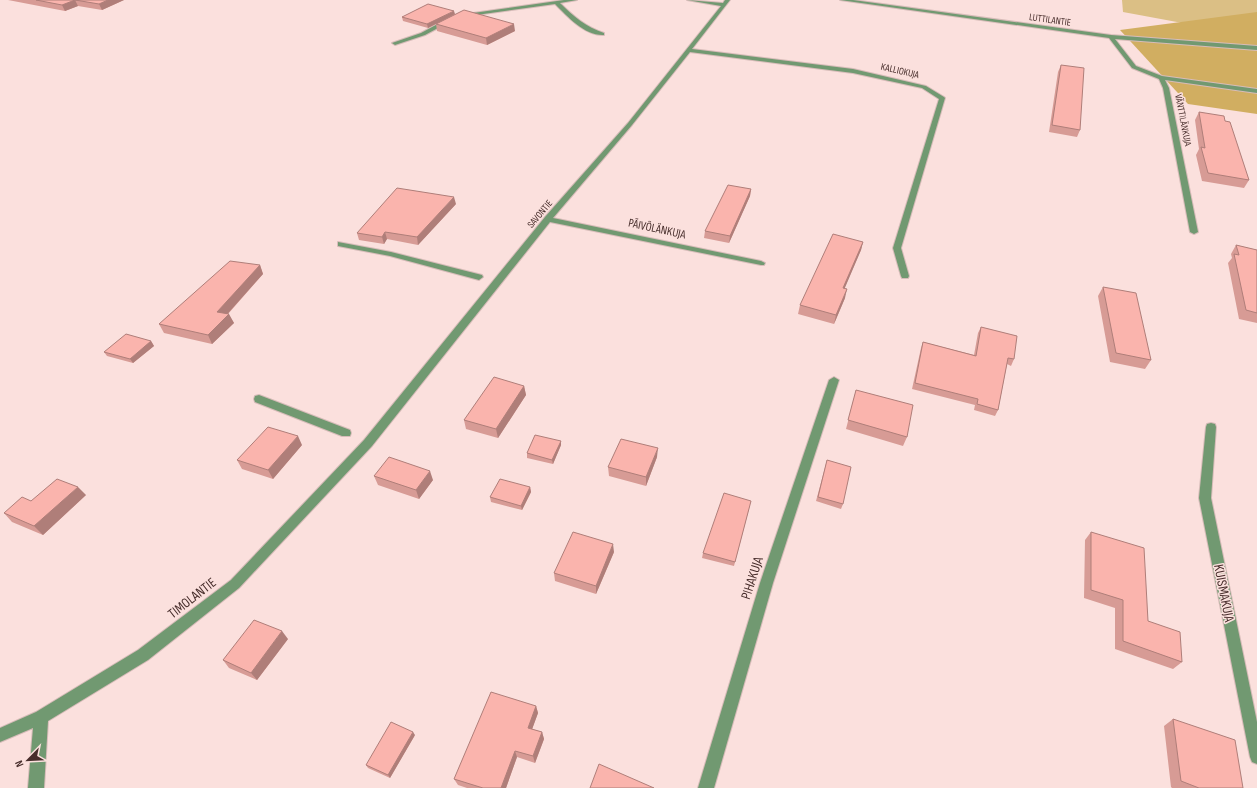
<svg xmlns="http://www.w3.org/2000/svg" width="1257" height="788" font-family="'Sofia Sans Condensed',sans-serif">
<style>
.green{fill:#dbbf85}
.forest{fill:#d1ae61}
.lines{fill:none;stroke-linecap:round;stroke-linejoin:round}
.minor-casing{stroke:#d7bcb9;stroke-width:2}
.minor{fill:#719971;fill-rule:evenodd}
.wall{fill:#d79b95}
.shaded-wall{fill:#af7e79}
.building{fill:#fab4ad;stroke:#af7e79}
.labels{text-anchor:middle;dominant-baseline:central;stroke-width:3;stroke-linejoin:round;paint-order:stroke}
.far-street-label{font-size:10px;fill:#472d2b;stroke:#fbe0dd}
.street-label{font-size:12px;fill:#472d2b;stroke:#fbe0dd}
.near-street-label{font-size:14px;fill:#472d2b;stroke:#fbe0dd}
</style>
<rect width="100%" height="100%" fill="#fbe0dd"/>
<!-- green -->
<path class="green" d="M 1122,0 L 1257,0 L 1257,24 L 1177,22 L 1123,12 Z"/>
<!-- forest -->
<path class="forest" d="M 1257,12 L 1257,114 L 1188,104 L 1120,30 Z"/>
<g class="lines">
<defs>
<path id="minor" d="M 564,0 L 577,0 L 560,3 C 574,17 586,27 604,33 L 604,35 C 585,36 568,17 555,4 L 462,17 L 459,15 Z
M 687,0 L 723,3 L 725,0 L 730,0 L 692,49 L 853,69 L 926,86 L 944,97 L 945,98 L 901,248 L 909,276 L 908,278 L 902,278 L 901,276 L 893,248 L 939,99 L 922,88 L 853,73 L 690,52 L 632,125 L 553,218 L 761,261 L 765,263 L 764,265 L 761,265 L 550,222 L 372,446 L 239,588 L 148,660 L 48,721 L 44,788 L 28,788 L 33,728 L 0,742 L 0,728 L 36,712 L 138,650 L 231,580 L 364,440 L 545,217 L 628,123 L 721,6 Z
M 840,0 L 853,0 L 1111,35 L 1257,46 L 1257,50 L 1115,39 L 1136,66 L 1162,76 L 1257,89 L 1257,93 L 1165,80 L 1169,88 L 1198,232 L 1194,234 L 1190,232 L 1163,88 L 1159,79 L 1132,68 L 1109,38 Z
M 447,19 L 450,21 L 449,22 L 425,35 L 395,45 L 392,43 L 421,33 Z
M 338,242 L 391,252 L 482,275 L 483,277 L 479,280 L 390,256 L 338,246 Z
M 834,377 L 839,380 L 773,583 L 714,788 L 698,788 L 760,583 L 829,380 Z
M 259,395 L 350,430 L 351,433 L 350,436 L 342,436 L 255,402 L 254,399 L 255,396 Z
M 1211,423 L 1215,424 L 1216,427 L 1211,498 L 1257,722 L 1257,764 L 1252,762 L 1250,757 L 1199,498 L 1206,427 L 1207,424 Z"/>
</defs>
<!-- minor casing -->
<use href="#minor" class="minor-casing"/>
<!-- minor -->
<use href="#minor" class="minor"/>
</g>
<!-- wall -->
<path class="wall" d="M 8,0 L 124,0 L 102,10 L 78,6 L 65,11 Z
M 455,14 L 515,31 L 487,45 L 437,31 L 436,24 L 428,28 L 403,21 L 402,17 Z
M 1061,65 L 1080,130 L 1077,137 L 1049,132 L 1058,72 Z
M 1199,112 L 1225,121 L 1249,180 L 1244,188 L 1202,181 L 1196,155 L 1199,149 L 1195,120 Z
M 751,189 L 750,196 L 729,243 L 704,238 L 705,231 Z
M 456,204 L 418,245 L 387,239 L 384,244 L 359,240 L 357,233 Z
M 863,242 L 861,250 L 844,289 L 845,298 L 834,324 L 798,314 L 800,305 Z
M 1236,245 L 1257,250 L 1257,323 L 1239,319 L 1228,263 L 1232,258 L 1231,254 Z
M 260,265 L 263,274 L 228,314 L 234,323 L 212,344 L 164,333 L 159,324 Z
M 1103,287 L 1151,360 L 1145,369 L 1110,362 L 1098,296 Z
M 981,327 L 1014,359 L 1011,366 L 1007,364 L 998,410 L 995,416 L 974,410 L 975,405 L 912,389 L 921,348 L 923,342 L 974,355 L 978,333 Z
M 151,341 L 154,346 L 133,363 L 107,356 L 104,352 Z
M 524,386 L 526,395 L 498,438 L 466,429 L 464,420 Z
M 856,390 L 907,437 L 903,446 L 846,429 Z
M 561,441 L 561,445 L 553,464 L 527,458 L 527,453 Z
M 302,445 L 273,479 L 242,469 L 237,460 Z
M 657,457 L 646,486 L 609,476 L 608,467 Z
M 827,460 L 843,504 L 841,509 L 816,501 Z
M 374,476 L 433,480 L 419,499 L 378,485 Z
M 530,487 L 531,492 L 522,510 L 491,502 L 490,497 Z
M 86,495 L 43,535 L 12,522 L 4,513 L 31,501 Z
M 750,505 L 734,566 L 702,558 L 703,553 Z
M 1091,532 L 1148,621 L 1182,662 L 1173,669 L 1115,649 L 1115,608 L 1084,598 L 1085,540 Z
M 614,552 L 596,594 L 555,581 L 554,573 Z
M 288,639 L 257,680 L 229,668 L 223,660 Z
M 536,706 L 538,713 L 532,729 L 542,732 L 544,739 L 535,763 L 517,757 L 506,788 L 467,788 L 458,785 L 454,779 Z
M 1173,719 L 1243,788 L 1172,788 L 1171,787 L 1164,726 Z
M 415,735 L 390,778 L 368,768 L 366,765 Z"/>
<!-- shaded-wall -->
<path class="shaded-wall" d="M 75,0 L 78,6 L 65,11 L 62,5 Z
M 108,0 L 124,0 L 102,10 L 99,4 Z
M 454,11 L 455,14 L 428,28 L 427,24 Z
M 514,24 L 515,31 L 487,45 L 486,38 Z
M 751,189 L 750,196 L 729,243 L 730,236 Z
M 454,197 L 456,204 L 418,245 L 417,237 Z
M 385,232 L 387,239 L 384,244 L 382,237 Z
M 863,242 L 861,250 L 841,297 L 843,288 Z
M 260,265 L 263,274 L 222,320 L 217,312 Z
M 847,289 L 845,298 L 834,324 L 836,315 Z
M 229,314 L 234,323 L 212,344 L 208,335 Z
M 151,341 L 154,346 L 133,363 L 130,359 Z
M 524,386 L 526,395 L 498,438 L 496,429 Z
M 298,436 L 302,445 L 273,479 L 268,470 Z
M 561,441 L 561,445 L 553,464 L 552,460 Z
M 658,448 L 657,457 L 646,486 L 646,477 Z
M 430,471 L 433,480 L 419,499 L 416,490 Z
M 78,487 L 86,495 L 43,535 L 34,526 Z
M 530,487 L 531,492 L 522,510 L 521,506 Z
M 613,544 L 614,552 L 596,594 L 596,586 Z
M 282,631 L 288,639 L 257,680 L 251,673 Z
M 536,706 L 538,713 L 530,735 L 528,728 Z
M 413,732 L 415,735 L 390,778 L 388,775 Z
M 542,732 L 544,739 L 535,763 L 533,756 Z
M 515,751 L 517,757 L 506,788 L 501,788 Z"/>
<!-- building -->
<path class="building" d="M 36,0 L 108,0 L 99,4 L 75,0 L 62,5 Z
M 428,4 L 454,11 L 427,24 L 402,17 Z
M 464,10 L 514,24 L 486,38 L 436,24 Z
M 1061,65 L 1084,68 L 1080,130 L 1052,125 Z
M 1199,112 L 1224,116 L 1225,121 L 1230,122 L 1249,180 L 1208,173 L 1201,147 L 1205,148 Z
M 728,185 L 751,189 L 730,236 L 705,231 Z
M 397,188 L 454,197 L 417,237 L 385,232 L 382,237 L 357,233 Z
M 833,234 L 863,242 L 843,288 L 847,289 L 836,315 L 800,305 Z
M 1236,245 L 1257,250 L 1257,313 L 1246,310 L 1234,254 L 1239,255 Z
M 230,261 L 260,265 L 217,312 L 229,314 L 208,335 L 159,324 Z
M 1103,287 L 1136,293 L 1151,360 L 1116,353 Z
M 981,327 L 1017,336 L 1014,359 L 1008,358 L 998,410 L 977,404 L 978,399 L 915,383 L 923,342 L 976,356 Z
M 126,334 L 151,341 L 130,359 L 104,352 Z
M 494,377 L 524,386 L 496,429 L 464,420 Z
M 856,390 L 913,405 L 907,437 L 848,420 Z
M 268,427 L 298,436 L 268,470 L 237,460 Z
M 535,435 L 561,441 L 552,460 L 527,453 Z
M 621,439 L 658,448 L 646,477 L 608,467 Z
M 389,457 L 430,471 L 416,490 L 374,476 Z
M 827,460 L 851,467 L 843,504 L 818,497 Z
M 57,479 L 78,487 L 34,526 L 4,513 L 22,497 L 31,501 Z
M 500,479 L 530,487 L 521,506 L 490,497 Z
M 724,493 L 751,501 L 735,562 L 703,553 Z
M 573,532 L 613,544 L 596,586 L 554,573 Z
M 1091,532 L 1144,548 L 1148,621 L 1180,632 L 1182,662 L 1123,641 L 1123,600 L 1091,590 Z
M 254,620 L 282,631 L 251,673 L 223,660 Z
M 491,692 L 536,706 L 528,728 L 542,732 L 533,756 L 515,751 L 501,788 L 483,788 L 454,779 Z
M 1173,719 L 1235,740 L 1243,788 L 1199,788 L 1181,781 Z
M 391,722 L 413,732 L 388,775 L 366,765 Z
M 599,764 L 654,788 L 590,788 Z"/>
<g class="labels">
<!-- far-street labels -->
<g class="far-street-label">
<text transform="translate(1050 20) rotate(8)">LUTTILANTIE</text>
<text transform="translate(900 71) rotate(13)">KALLIOKUJA</text>
<text transform="translate(1183 120) rotate(79)">VÄNTTILÄNKUJA</text>
<text transform="translate(540 214) rotate(-50)">SAVONTIE</text>
</g>
<!-- street labels -->
<g class="street-label">
<text transform="translate(657 229) rotate(12)">PÄIVÖLÄNKUJA</text>
</g>
<!-- near-street labels -->
<g class="near-street-label">
<text transform="translate(752 578) rotate(-72)">PIHAKUJA</text>
<text transform="translate(1224 593) rotate(79)">KUISMAKUJA</text>
<text transform="translate(192 598) rotate(-38)">TIMOLANTIE</text>
</g>
</g>
<!-- north arrow -->
<g transform="translate(28 760) rotate(246)" stroke="#fbe0dd" stroke-width="3" paint-order="stroke">
<path d="M0-3L7 15L0 10L-7 15Z" fill="#472d2b"/>
<text y="-6" font-size="11" font-weight="bold" text-anchor="middle" fill="#472d2b">N</text>
</g>
</svg>
